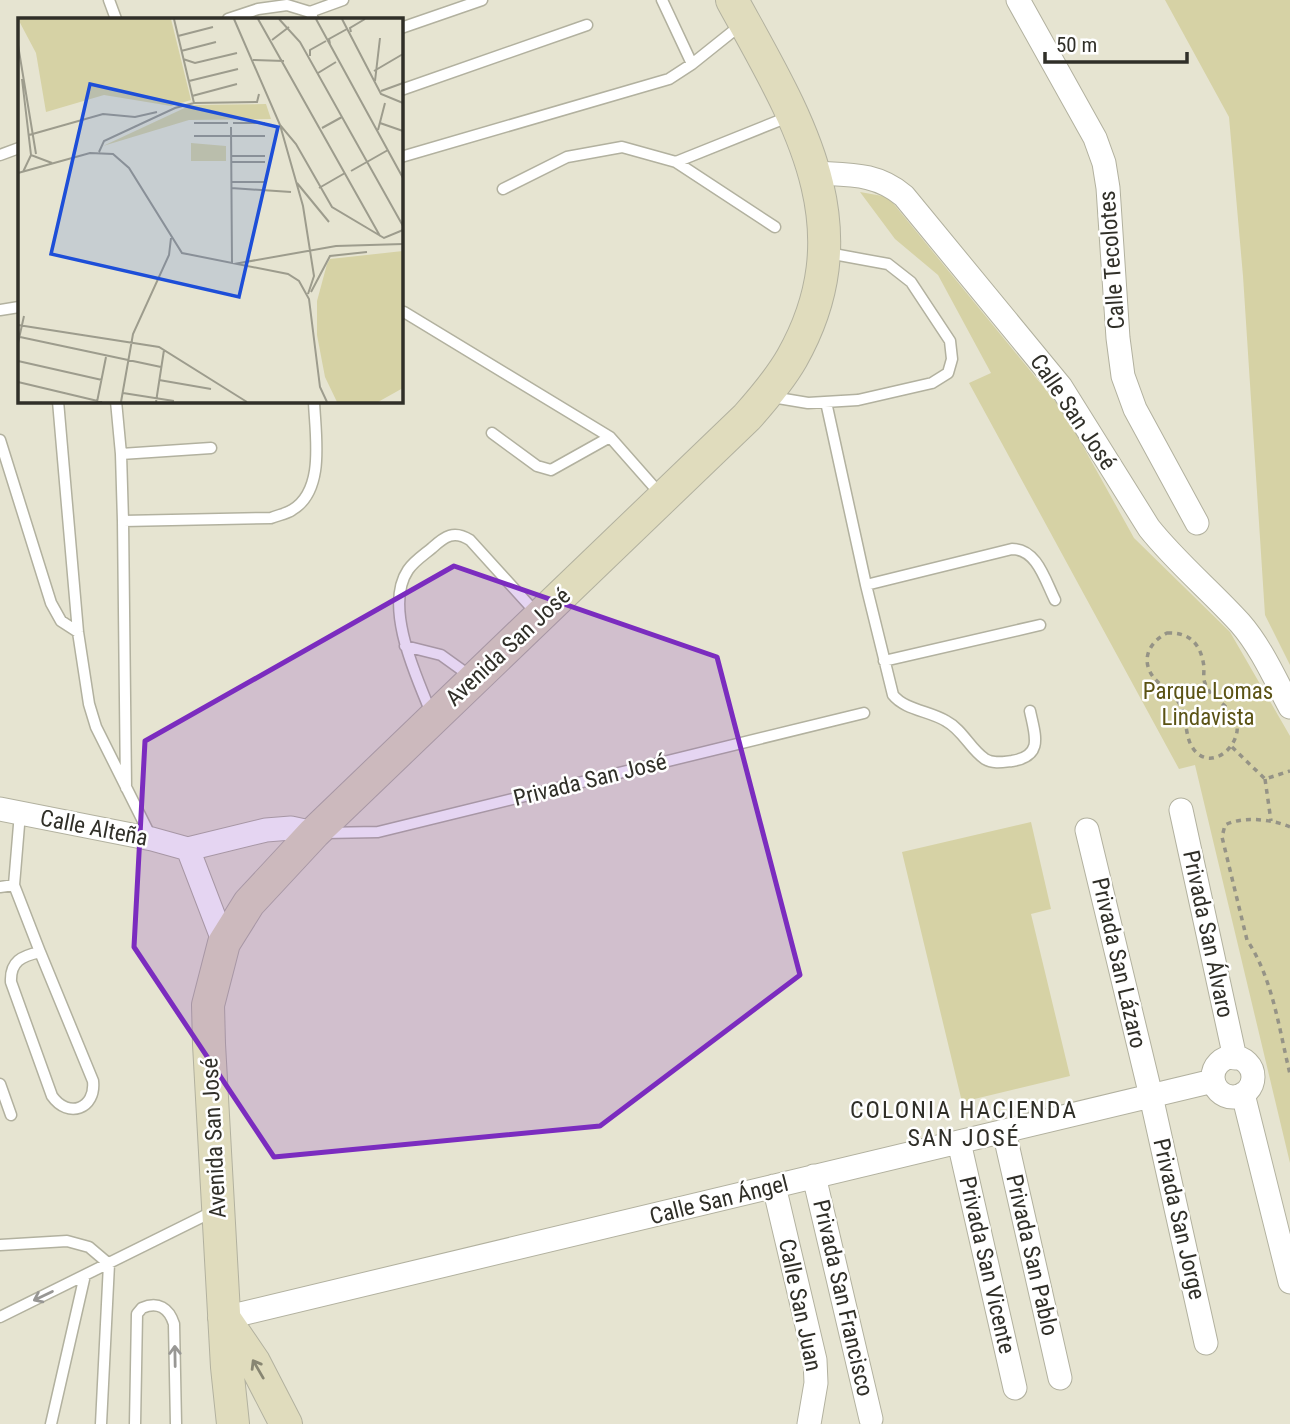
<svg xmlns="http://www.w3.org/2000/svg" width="1290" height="1424" font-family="'Roboto Condensed',sans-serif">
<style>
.green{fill:#d6d2a5}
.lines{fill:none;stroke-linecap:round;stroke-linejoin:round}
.service-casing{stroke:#b2b19f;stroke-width:13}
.minor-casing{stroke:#b2b19f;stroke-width:25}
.secondary-casing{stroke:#b2b19f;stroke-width:34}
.path{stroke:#959386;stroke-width:3.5;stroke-dasharray:5 5;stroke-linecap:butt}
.service{stroke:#fff;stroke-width:10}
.minor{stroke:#fff;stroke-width:23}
.secondary{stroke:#e0dcbd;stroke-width:32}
.oneway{stroke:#989794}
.oneway2{stroke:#888672}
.marked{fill:#7b2cbf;fill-opacity:0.2;stroke:#7b2cbf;stroke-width:5;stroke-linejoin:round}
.labels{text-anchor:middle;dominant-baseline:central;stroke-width:5;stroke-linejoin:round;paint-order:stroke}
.street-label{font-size:23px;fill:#302f28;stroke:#fff}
.park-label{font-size:23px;fill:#5b5315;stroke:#fff}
.neighbourhood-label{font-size:24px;letter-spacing:2px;fill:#302f28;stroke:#fff}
.inset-road{fill:none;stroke:#9d9c8d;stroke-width:2}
.view{fill:#1d4ed8;fill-opacity:0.15;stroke:#1d4ed8;stroke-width:3.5}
.inset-edge{fill:none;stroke:#302f28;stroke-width:3.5}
</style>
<rect width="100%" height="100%" fill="#e6e4d1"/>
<!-- green -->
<path class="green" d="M 1165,0 L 1290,0 L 1290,665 L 1265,615 L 1243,276 L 1229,117 Z
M 860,192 L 888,197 L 1064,412 L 1134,538 L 1230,632 L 1290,736 L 1290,1163 L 1195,765 L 1179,769 L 969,383 L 991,373 L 938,275 L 895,239 Z
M 1031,822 L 1051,909 L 1031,914 L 1070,1076 L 962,1102 L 902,852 Z"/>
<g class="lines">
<defs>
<path id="service" d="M 109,0 L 116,19
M 662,0 L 692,64
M 310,12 L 343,0
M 228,19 L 258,9 L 287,5 L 310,12 L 313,19
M 401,28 L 482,0
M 401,90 L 587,25
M 0,155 L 19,148
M 401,157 L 669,79 L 692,64 L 742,24
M 676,162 L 775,227
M 503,189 L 567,157 L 622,147 L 676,162 L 788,117
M 0,310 L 19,307
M 404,312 L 610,437 L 662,496
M 772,397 L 808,403 L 858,400 L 932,383 L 948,373 L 952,359 L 950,341 L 911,282 L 888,264 L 828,253
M 58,401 L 78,632 L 89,704 L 96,727 L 152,839
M 116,401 L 121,454 L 123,521
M 826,402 L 866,585 L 893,695 C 905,710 930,711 946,721 C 963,730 970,749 985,759 C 993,764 1003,762 1012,761 C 1044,756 1035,735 1030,711
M 492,433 L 537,466 L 551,470 L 610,437
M 0,440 L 51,603 L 61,621 L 78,632
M 121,454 L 211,448
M 866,585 L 1012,549 C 1037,549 1045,580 1055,600
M 405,646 L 441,655 L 473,678
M 884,661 L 1040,625
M 432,715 C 417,678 383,607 408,570 C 414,561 425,554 432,548 C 445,536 454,530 470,540 L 538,615
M 126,788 L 123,521 L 271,518 C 278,515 286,514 292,510 C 326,490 315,434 314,401
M 324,833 L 378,832 L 864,713
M 14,885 L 40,952
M 0,887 L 14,885 L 20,813
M 40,952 L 93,1081 C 96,1109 68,1119 52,1096 L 11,982 C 10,961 22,956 40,952 Z
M 0,1084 L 11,1115
M 0,1245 L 67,1241 L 89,1247 L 109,1264 L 101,1424
M 0,1317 L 216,1210
M 51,1424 L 85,1275
M 135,1424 L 137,1314 L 142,1308 C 158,1301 169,1308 174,1324 L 176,1424"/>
<path id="minor" d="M 1018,0 L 1095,138 L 1104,163 L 1108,188 L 1118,338 L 1123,376 L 1135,409 L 1197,523
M 816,173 C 850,175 877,173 904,196 L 1061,387 L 1149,528 C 1176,562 1210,590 1240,623 C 1261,647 1275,679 1290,707
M 0,809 L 152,839 L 188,849 L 266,830 L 291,828 L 314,833
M 1181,810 L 1235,1058
M 1087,830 L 1151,1096 L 1206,1343
M 188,849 L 224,943
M1213 1077a20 20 0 1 1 40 0a20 20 0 1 1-40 0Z
M 1243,1094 L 1290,1282
M 1004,1131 L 1060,1378
M 959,1142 L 1015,1388
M 814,1176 L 871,1419
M 774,1186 L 815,1360 L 816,1383 L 809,1424
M 224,1318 L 1213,1081"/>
<path id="secondary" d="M 224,1318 L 254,1362 L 286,1424
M 233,1424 L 227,1367 L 209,1044 L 208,1005 L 224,943 L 249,903 L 314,833 L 747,417 C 763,399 780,379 792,358 C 867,225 796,117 732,0"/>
</defs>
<!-- service casing -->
<use href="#service" class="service-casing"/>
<!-- minor casing -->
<use href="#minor" class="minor-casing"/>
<!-- secondary casing -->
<use href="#secondary" class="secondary-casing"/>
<!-- path -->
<path class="path" d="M 1167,633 C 1190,632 1201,644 1204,667 C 1204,672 1203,679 1205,683 C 1211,701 1233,705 1237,725 C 1240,745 1214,770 1196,752 C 1184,740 1188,721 1181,707 C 1176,696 1169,692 1160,684 C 1140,667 1144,645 1167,633 Z
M 1232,747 L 1265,779 L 1290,771
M 1265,779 L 1271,821
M 1290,827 C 1272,819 1242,816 1225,825 L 1222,837 L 1247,940 C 1273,979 1279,1029 1290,1074"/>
<!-- service -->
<use href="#service" class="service"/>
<!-- minor -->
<use href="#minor" class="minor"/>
<!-- secondary -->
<use href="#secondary" class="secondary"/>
</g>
<!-- one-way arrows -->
<defs><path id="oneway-shaft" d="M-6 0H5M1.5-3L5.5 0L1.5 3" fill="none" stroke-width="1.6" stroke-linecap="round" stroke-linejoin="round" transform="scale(1.75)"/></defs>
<g class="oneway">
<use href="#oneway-shaft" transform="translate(43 1296) rotate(154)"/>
<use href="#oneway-shaft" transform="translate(175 1356) rotate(-91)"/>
</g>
<use class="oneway2" href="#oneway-shaft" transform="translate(258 1369) rotate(-120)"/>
<!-- marked area -->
<path class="marked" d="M 454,566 L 717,657 L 800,975 L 600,1126 L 274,1157 L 134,947 L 145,741 Z"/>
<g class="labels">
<!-- street labels -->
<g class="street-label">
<text transform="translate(1112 260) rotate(-94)">Calle Tecolotes</text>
<text transform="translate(1073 412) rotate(56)">Calle San José</text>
<text transform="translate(508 647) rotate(-43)">Avenida San José</text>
<text transform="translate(590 780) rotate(-14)">Privada San José</text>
<text transform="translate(94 828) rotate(11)">Calle Alteña</text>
<text transform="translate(1208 934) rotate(78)">Privada San Álvaro</text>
<text transform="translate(1119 963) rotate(77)">Privada San Lázaro</text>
<text transform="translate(214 1138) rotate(-93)">Avenida San José</text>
<text transform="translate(719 1200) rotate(-14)">Calle San Ángel</text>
<text transform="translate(1179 1219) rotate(77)">Privada San Jorge</text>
<text transform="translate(1032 1255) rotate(77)">Privada San Pablo</text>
<text transform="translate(987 1265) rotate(77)">Privada San Vicente</text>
<text transform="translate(843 1298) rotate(77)">Privada San Francisco</text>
<text transform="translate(800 1305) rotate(78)">Calle San Juan</text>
</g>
<!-- park labels -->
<g class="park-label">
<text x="1208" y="691">Parque Lomas<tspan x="1208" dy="26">Lindavista</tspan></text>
</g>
<!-- neighbourhood labels -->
<g class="neighbourhood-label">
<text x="964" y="1110">COLONIA HACIENDA<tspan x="964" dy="28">SAN JOSÉ</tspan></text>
</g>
</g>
<!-- overview -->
<g transform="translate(18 18)">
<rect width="385" height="385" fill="#e6e4d1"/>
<path d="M 0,1 L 153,1 L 173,82 L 153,88 L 86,77 L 28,94 L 18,35 ZM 248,86 L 253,101 L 171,102 L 85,128 L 173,87 ZM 173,125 L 208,128 L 208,143 L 173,143 ZM 385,233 L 385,370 L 360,384 L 319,384 L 307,359 L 299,317 L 299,283 L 309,246 L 312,241 Z" fill="#d6d2a5"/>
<path class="inset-road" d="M 156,1 L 176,85M 216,1 L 262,107 L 278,126 L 314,189 L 366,220 L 385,212M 240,1 L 362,218M 261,1 L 282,24 L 385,208M 298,1 L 385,160M 324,1 L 363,76 L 385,85M 333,14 L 332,10 L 347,1M 160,18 L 195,9M 254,22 L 271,9M 312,26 L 311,21 L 329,11M 0,27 L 18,136M 163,33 L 198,24M 292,38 L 292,32 L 308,23M 165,41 L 177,45 L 219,35M 235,42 L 266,43M 356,53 L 385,36M 300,55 L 318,44M 4,61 L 13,137M 171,63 L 220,51M 357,63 L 362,20M 363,73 L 385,65M 174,78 L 219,66M 176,105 L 210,105M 215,105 L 247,105M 362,105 L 385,113M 262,107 L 285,188 L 296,258 L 290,276M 213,109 L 214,246M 304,110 L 324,99M 360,112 L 367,85M 11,117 L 85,96 L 117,99 L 139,94M 176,118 L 247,118M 81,134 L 86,123 L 157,90 L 176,85 L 239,84 L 241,76M 213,138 L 247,138M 213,144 L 247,144M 333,153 L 370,132M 5,154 L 13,137 L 34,145M 0,155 L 72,135 L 95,136 L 111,150 L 164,235 L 270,256 L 281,263 L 291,281 L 302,369 L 309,384M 213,164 L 247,164M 279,165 L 311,204M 213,170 L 273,174M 301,170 L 327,155M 216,246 L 318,228 L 385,226M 293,274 L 312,238 L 349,234M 0,307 L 141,329 L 229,384M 2,319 L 143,349M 0,325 L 6,298M 0,343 L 84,362M 141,362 L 193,371M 0,364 L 84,384M 105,375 L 156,383M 79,384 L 88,339M 103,384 L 115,316 L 151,237 L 153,220M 138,384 L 146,332"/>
<path class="view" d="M 72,66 L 260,109 L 221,279 L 33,236 Z"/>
<rect width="385" height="385" class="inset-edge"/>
</g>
<!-- scale -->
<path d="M1045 52v10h142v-10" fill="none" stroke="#302f28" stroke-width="3.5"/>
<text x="1056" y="52" font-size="21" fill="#302f28" stroke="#ffffff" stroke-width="5" paint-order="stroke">50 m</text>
</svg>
